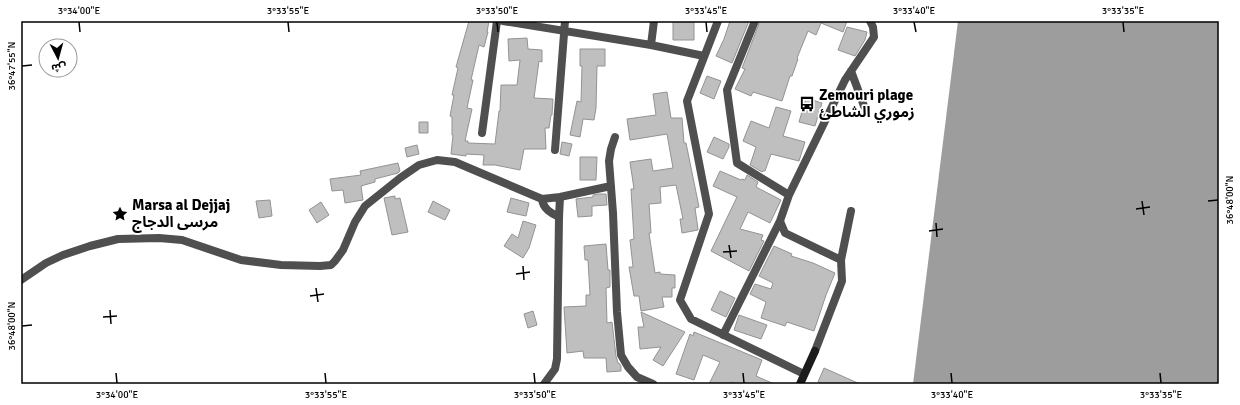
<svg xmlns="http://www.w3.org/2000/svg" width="1240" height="405" font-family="Signika,'Noto Sans Arabic',sans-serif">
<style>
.water{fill:#9d9d9d}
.building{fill:#bfbfbf;stroke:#939393}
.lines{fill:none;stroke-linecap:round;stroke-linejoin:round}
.street{stroke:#4f4f4f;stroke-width:8}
.secondary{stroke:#1c1c1c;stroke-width:8}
.ticks{fill:none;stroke:#000;stroke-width:1.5}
.labels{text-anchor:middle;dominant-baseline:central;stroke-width:3.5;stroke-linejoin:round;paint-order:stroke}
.poi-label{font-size:15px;font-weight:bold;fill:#000;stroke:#fff;text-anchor:start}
.neatline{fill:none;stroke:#000;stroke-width:1.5}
.ticks-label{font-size:10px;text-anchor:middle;fill:#000}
</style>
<rect width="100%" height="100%" fill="#fff"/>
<!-- water -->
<path class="water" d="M 958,21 L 1219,21 L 1219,384 L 913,384 Z"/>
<!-- building -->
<path class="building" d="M 469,21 L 489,21 L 487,32 L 488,32 L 484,47 L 479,45 L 471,80 L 473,80 L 467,108 L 472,109 L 465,141 L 468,141 L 468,143 L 495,144 L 499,111 L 500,111 L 501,85 L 517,85 L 520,60 L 509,61 L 508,39 L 527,38 L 528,49 L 542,50 L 542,62 L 539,61 L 534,98 L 553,99 L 552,115 L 551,115 L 549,128 L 545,128 L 546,149 L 524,149 L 520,170 L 495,165 L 483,165 L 484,155 L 466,154 L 466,156 L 451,154 L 453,135 L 452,135 L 452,117 L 450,116 L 454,95 L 452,95 L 458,68 L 456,67 Z
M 673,21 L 694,21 L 694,40 L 673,40 Z
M 730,21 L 749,21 L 732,63 L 716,56 L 724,39 Z
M 760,21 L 847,21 L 843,32 L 821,23 L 816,35 L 808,31 L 797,58 L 798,59 L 792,76 L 790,76 L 782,101 L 753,92 L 751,96 L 735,89 L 745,69 L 742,68 Z
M 847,27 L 867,32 L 865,40 L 855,56 L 838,50 Z
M 580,49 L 605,49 L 605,66 L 597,66 L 596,108 L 594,120 L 583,119 L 580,137 L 570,135 L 577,101 L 581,102 L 582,66 L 580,66 Z
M 707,76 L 721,81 L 714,99 L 700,93 Z
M 667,92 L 671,118 L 682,118 L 684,143 L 686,143 L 699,207 L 695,208 L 698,229 L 698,230 L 682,233 L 680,219 L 683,219 L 676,185 L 660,187 L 661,203 L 649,204 L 651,233 L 649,233 L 655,273 L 660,272 L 660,274 L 675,275 L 675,288 L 672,288 L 672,297 L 662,297 L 664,307 L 641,311 L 639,296 L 634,296 L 629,267 L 633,267 L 630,240 L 634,239 L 631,189 L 634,189 L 630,162 L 651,159 L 653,171 L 673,168 L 667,134 L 630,140 L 627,119 L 656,115 L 653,94 Z
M 806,98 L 822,103 L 815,126 L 799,122 Z
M 776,107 L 791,111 L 783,136 L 805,142 L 799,161 L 771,154 L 765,171 L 763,171 L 762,172 L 750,165 L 756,147 L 743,141 L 751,121 L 769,128 Z
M 419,122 L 428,122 L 428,133 L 419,133 Z
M 714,137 L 729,144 L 729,147 L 723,159 L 707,152 Z
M 562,142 L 572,144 L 569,156 L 560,154 Z
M 417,145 L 419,154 L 407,157 L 405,148 Z
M 580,157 L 597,157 L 596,180 L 580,180 Z
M 398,163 L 400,171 L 398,173 L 375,179 L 375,182 L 361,186 L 363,200 L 345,203 L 343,190 L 332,191 L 330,179 L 361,175 L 360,171 Z
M 720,171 L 741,180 L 742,179 L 745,180 L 747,175 L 758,182 L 756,187 L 781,200 L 770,223 L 748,212 L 740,229 L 763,235 L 761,240 L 764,241 L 749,271 L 711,251 L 737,197 L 713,186 Z
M 598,194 L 606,194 L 607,205 L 592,206 L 592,216 L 578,217 L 576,199 L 593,197 L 593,195 Z
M 395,196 L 395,199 L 400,198 L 408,232 L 392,235 L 384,198 Z
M 511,198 L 529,203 L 526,216 L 507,212 Z
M 270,200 L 272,216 L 259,218 L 256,201 Z
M 433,201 L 450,210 L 445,220 L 428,212 Z
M 321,202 L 329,215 L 317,223 L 309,210 Z
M 523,221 L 536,225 L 529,248 L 523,258 L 504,246 L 512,234 L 518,238 Z
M 606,244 L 608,270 L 610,270 L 610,287 L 606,288 L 607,323 L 612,322 L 616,356 L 618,363 L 619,363 L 621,366 L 621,371 L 607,372 L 606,358 L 584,358 L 583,351 L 567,353 L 564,307 L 586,306 L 586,295 L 590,295 L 588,260 L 585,260 L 584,246 Z
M 774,246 L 792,254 L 791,256 L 813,263 L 835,273 L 826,295 L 814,331 L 787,322 L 785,326 L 761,318 L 766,302 L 750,294 L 755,284 L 771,289 L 773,283 L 759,276 Z
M 720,291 L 735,298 L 726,317 L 711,310 Z
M 533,311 L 537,325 L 528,328 L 524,314 Z
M 641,312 L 685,332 L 663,366 L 653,360 L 661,347 L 640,349 L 638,327 L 644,327 Z
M 739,315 L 767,325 L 761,339 L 734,330 Z
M 694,332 L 762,360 L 756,376 L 774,384 L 738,384 L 731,382 L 730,384 L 709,384 L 720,362 L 703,355 L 694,380 L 676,374 L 690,334 L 693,336 Z
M 824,368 L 860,384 L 824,384 L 818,382 Z"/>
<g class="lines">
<!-- street -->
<path class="street" d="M 503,21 L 651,45 L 704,56
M 718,21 L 687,101 L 709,214 L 680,300 L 691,319 L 804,374
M 755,21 L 727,90 L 737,163 L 789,195
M 651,45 L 654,21
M 851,71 L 864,106
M 482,133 L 497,21
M 615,137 L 611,149 L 609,161 L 613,213 L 617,312 L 621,355 L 628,367 L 637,377 L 653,384
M 555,150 L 565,21
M 542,199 C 543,209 551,213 559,217
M 841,260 L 851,211
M 21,280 L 46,263 L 63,255 L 90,246 L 118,239 L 159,238 L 182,240 L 241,260 L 281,265 L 320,266 L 331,265 L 335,261 L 343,250 L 355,222 L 365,206 L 400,178 L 419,165 L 437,160 L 455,162 L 542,199 L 560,197 L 611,186
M 723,335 L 780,221
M 815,351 L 842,281 L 841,260 L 785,233 L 780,221 L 789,195 L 845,80 L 874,37 L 873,27 L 870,21
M 544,384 L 555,369 L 557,359 L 559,217 L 560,197"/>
<!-- secondary -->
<path class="secondary" d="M 800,384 L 815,351"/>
</g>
<!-- ticks -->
<path class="ticks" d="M 79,22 L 80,32M 288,22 L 289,32M 497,22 L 498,32M 706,22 L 707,32M 914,22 L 916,32M 1123,22 L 1124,32M 22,66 L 32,65M 1142,201 L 1144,215M 1208,201 L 1218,200M 1136,209 L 1150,207M 936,223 L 937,237M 929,231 L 943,229M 729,245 L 731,258M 723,252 L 737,251M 523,266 L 524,280M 516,274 L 530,272M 316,288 L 318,302M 310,296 L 324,294M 110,310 L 111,324M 103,317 L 117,316M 22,326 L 32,325M 116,373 L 117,383M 325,373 L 326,383M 534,373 L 535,383M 743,373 L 744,383M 951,373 L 952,383M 1160,373 L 1161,383"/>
<!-- icons -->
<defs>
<symbol id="bus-bare" viewBox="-9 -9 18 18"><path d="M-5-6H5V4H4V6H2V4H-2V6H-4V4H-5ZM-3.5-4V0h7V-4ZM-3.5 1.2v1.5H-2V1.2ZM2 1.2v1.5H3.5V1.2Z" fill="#000" stroke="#fff" stroke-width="2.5" paint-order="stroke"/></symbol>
<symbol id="sight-bare" viewBox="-9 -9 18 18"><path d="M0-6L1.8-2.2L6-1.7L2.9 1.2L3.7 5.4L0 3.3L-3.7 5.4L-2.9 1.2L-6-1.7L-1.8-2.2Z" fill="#000" stroke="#fff" stroke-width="2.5" paint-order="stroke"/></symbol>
</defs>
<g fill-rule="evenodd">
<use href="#bus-bare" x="796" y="93" width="22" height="22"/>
<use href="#sight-bare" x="109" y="203" width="22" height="22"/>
</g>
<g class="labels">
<!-- poi labels -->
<g class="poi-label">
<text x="819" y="95">Zemouri plage<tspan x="819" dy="17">زموري الشاطئ</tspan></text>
<text x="132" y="205">Marsa al Dejjaj<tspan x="132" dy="17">مرسى الدجاج</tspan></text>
</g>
</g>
<!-- border -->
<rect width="1240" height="405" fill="none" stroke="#ffffff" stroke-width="44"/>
<!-- north arrow -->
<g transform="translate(58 58) rotate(174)"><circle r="19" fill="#ffffff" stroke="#999999"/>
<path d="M0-3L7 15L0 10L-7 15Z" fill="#000000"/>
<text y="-6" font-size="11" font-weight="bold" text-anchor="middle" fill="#000000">ش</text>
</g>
<rect x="22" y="22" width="1196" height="361" class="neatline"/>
<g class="ticks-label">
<text x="79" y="14">3°34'00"E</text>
<text x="288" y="14">3°33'55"E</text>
<text x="497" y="14">3°33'50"E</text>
<text x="706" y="14">3°33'45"E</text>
<text x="914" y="14">3°33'40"E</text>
<text x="1123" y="14">3°33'35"E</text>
<text transform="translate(11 66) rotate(-90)" y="4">36°47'55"N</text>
<text transform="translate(1229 200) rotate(-90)" y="4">36°48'00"N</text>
<text transform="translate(11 326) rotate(-90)" y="4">36°48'00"N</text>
<text x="117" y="398">3°34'00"E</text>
<text x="326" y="398">3°33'55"E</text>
<text x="535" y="398">3°33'50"E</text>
<text x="744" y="398">3°33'45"E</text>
<text x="952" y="398">3°33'40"E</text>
<text x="1161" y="398">3°33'35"E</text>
</g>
</svg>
